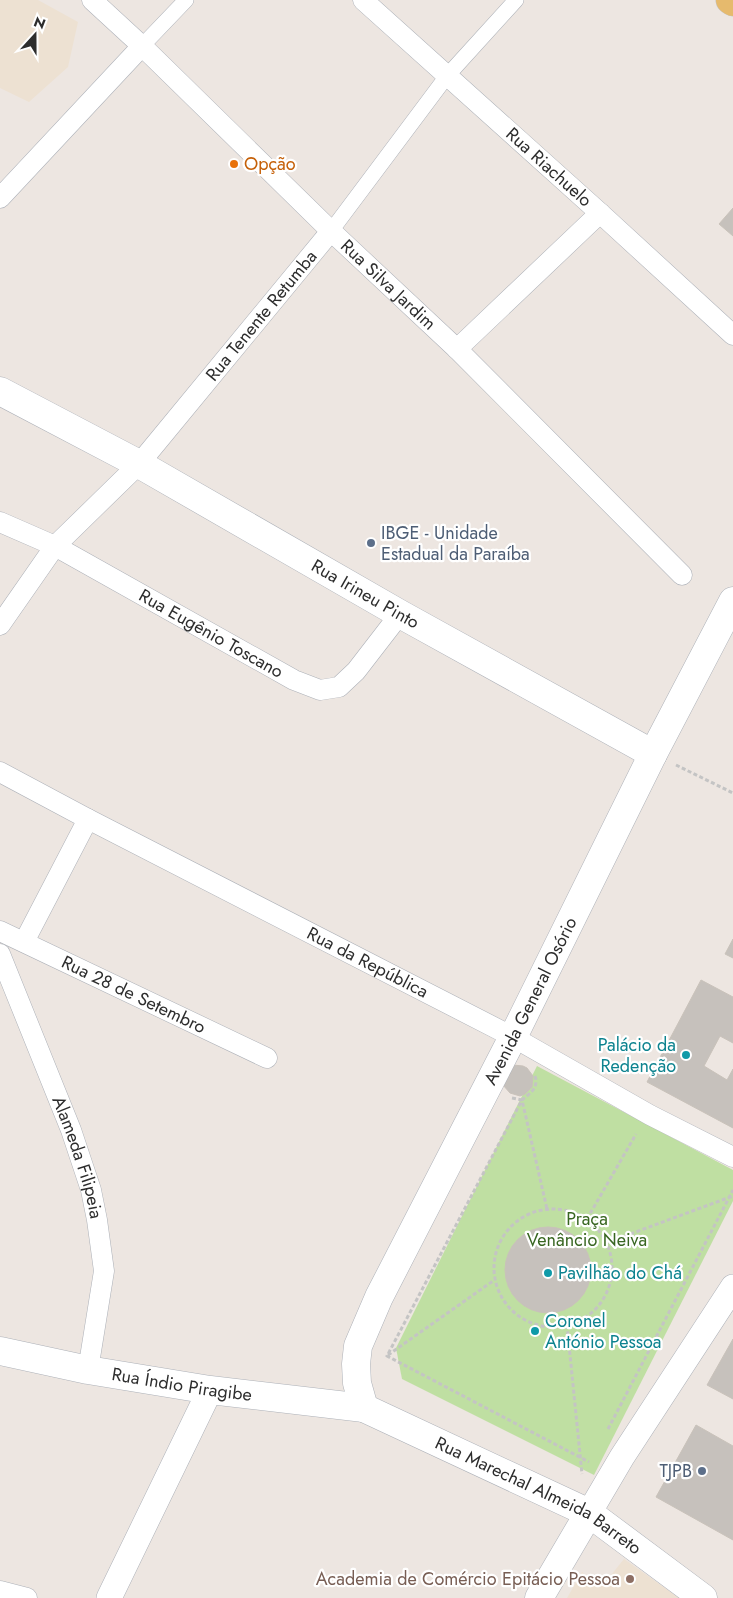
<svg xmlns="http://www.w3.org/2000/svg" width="733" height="1598" font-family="Jost,sans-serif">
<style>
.education{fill:#ede1d2}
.green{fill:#bfdfa2}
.building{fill:#c6c1bc;stroke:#c9c2ba}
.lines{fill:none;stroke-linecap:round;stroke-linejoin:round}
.pedestrian-casing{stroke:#adb1b8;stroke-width:16}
.minor-casing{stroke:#adb1b8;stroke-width:21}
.tertiary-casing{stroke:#adb1b8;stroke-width:26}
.secondary-casing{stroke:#adb1b8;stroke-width:29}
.primary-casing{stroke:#c4c4c4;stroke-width:29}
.path{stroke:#c4c4c4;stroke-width:3;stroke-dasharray:4 2.5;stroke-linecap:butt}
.pedestrian{stroke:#fff;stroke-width:15}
.minor{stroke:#fff;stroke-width:20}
.tertiary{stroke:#fff;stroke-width:25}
.secondary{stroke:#fff;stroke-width:28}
.primary{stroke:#e6ba6d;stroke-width:28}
.food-dot{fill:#e8710a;stroke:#fff;stroke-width:2}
.service-dot{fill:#5c6f8a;stroke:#fff;stroke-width:2}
.culture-dot{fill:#0f9aa8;stroke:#fff;stroke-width:2}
.education-dot{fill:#8d6e63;stroke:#fff;stroke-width:2}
.labels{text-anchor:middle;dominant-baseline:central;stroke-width:4.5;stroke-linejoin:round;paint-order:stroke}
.food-label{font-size:18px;fill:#c56008;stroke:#fff;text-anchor:start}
.street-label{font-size:18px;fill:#2d2d2d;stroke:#fff}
.service-label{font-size:18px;fill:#4e5e75;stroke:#fff;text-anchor:start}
.culture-label{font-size:18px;fill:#0d838f;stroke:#fff;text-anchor:start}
.park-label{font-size:18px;fill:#386621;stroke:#fff}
.education-label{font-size:18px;fill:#785e54;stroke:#fff;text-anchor:end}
</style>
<rect width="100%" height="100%" fill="#ede6e1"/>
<!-- education -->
<path class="education" d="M 0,0 L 38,0 L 78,22 L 68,67 L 29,102 L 0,88 Z
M 624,1559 L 679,1598 L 567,1598 L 582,1572 L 591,1579 L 607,1580 Z"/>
<!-- green -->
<path class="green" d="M 537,1066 L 733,1170 L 733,1201 L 594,1475 L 402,1379 L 396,1348 Z"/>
<!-- building -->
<path class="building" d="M 733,208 L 733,236 L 719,224 Z
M 733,939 L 733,958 L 725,954 Z
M 701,980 L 733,997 L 733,1043 L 720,1036 L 704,1066 L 727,1080 L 733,1069 L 733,1128 L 647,1082 Z
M 513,1065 L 523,1066 L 527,1068 L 533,1076 L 532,1087 L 525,1094 L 520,1096 L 510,1093 L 503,1085 Z
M505 1270a43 43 0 1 1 86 0a43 43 0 1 1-86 0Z
M 733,1339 L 733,1399 L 707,1385 Z
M 696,1425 L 733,1446 L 733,1540 L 656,1497 Z"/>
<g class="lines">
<defs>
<path id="pedestrian" d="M 142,46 L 186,0
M 331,231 L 447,76 L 516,0"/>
<g id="minor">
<path id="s1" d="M 92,0 L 142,46 L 331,231 L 457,349 L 682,575"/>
<path id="s2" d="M 363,0 L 600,213 L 733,335"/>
<path d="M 0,198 L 142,46"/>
<path d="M 457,349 L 600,213"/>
<path id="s3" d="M 0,522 L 55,546 L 294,680 L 320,690 L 339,687 L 356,671 L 400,614"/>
<path id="s4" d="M 0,625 L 55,546 L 139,464 L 331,231"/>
<path id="s5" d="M 0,772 L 88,819 L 513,1037 L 650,1115 L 733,1157"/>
<path id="s6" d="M 0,931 L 267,1058"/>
<path d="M 24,942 L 88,819"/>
<path id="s7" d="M 0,954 L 71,1130 L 91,1190 L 97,1220 L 104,1271 L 88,1370"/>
<path d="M 0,1591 L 27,1598"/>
</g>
<path id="tertiary" d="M 589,1513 L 622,1457 L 733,1287
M 109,1598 L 210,1390"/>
<g id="secondary">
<path id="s8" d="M 0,391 L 139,464 L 400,614 L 653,754"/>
<path id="s9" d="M 0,1351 L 88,1370 L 210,1390 L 364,1408 L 589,1513 L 703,1598"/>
<path id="s10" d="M 364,1408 L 357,1383 L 356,1364 L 358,1346 L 379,1297 L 513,1037 L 653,754 L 733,601"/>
<path d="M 539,1598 L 589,1513"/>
</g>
<path id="primary" d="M 730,0 L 733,2"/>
</defs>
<!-- pedestrian casing -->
<use href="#pedestrian" class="pedestrian-casing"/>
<!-- minor casing -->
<use href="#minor" class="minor-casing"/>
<!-- tertiary casing -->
<use href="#tertiary" class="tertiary-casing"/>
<!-- secondary casing -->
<use href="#secondary" class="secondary-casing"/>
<!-- primary casing -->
<use href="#primary" class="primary-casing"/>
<!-- path -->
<path class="path" d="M 676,765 L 733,793
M 535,1076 C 539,1088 530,1093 522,1100 L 387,1356 L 589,1462
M 512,1098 L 522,1100 L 547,1209
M494 1268a59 59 0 1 1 118 0a59 59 0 1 1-118 0Z
M 587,1219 L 636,1134
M 606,1243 L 733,1196
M 567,1325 L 582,1474
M 388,1355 L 493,1281
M 608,1429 L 733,1190"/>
<!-- pedestrian -->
<use href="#pedestrian" class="pedestrian"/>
<!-- minor -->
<use href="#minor" class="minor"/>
<!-- tertiary -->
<use href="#tertiary" class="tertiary"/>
<!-- secondary -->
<use href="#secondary" class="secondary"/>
<!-- primary -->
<use href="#primary" class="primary"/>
</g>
<!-- markers -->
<circle class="food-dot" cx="234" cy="164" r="5"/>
<g class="service-dot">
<circle cx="371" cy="543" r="5"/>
<circle cx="702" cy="1471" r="5"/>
</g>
<g class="culture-dot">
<circle cx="686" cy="1055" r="5"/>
<circle cx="548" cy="1273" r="5"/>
<circle cx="535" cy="1331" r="5"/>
</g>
<circle class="education-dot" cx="630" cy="1579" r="5"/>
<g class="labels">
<!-- food labels -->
<g class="food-label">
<text x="244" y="164">Opção</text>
</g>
<!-- street labels -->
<g class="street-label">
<text stroke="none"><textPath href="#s2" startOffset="250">Rua Riachuelo</textPath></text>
<text stroke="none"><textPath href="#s1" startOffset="411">Rua Silva Jardim</textPath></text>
<text stroke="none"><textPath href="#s4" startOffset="406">Rua Tenente Retumba</textPath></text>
<text stroke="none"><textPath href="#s8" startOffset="418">Rua Irineu Pinto</textPath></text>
<text stroke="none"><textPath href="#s3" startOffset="239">Rua Eugênio Toscano</textPath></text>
<text stroke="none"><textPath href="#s5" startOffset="414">Rua da República</textPath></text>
<text stroke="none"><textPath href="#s6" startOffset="148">Rua 28 de Setembro</textPath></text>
<text stroke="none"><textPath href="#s10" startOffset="449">Avenida General Osório</textPath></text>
<text stroke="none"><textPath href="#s7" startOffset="218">Alameda Filipeia</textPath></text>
<text stroke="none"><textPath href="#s9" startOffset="185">Rua Índio Piragibe</textPath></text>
<text stroke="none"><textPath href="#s9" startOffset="564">Rua Marechal Almeida Barreto</textPath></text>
</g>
<!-- service labels -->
<g class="service-label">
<text x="381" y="533">IBGE - Unidade<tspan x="381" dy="21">Estadual da Paraíba</tspan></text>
<text x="692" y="1471" text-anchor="end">TJPB</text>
</g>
<!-- culture labels -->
<g class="culture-label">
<text x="676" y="1045" text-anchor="end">Palácio da<tspan x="676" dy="21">Redenção</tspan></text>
<text x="558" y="1273">Pavilhão do Chá</text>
<text x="545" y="1321">Coronel<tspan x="545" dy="21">António Pessoa</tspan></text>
</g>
<!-- park labels -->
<g class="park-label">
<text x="587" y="1219">Praça<tspan x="587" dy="21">Venâncio Neiva</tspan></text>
</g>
<!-- education labels -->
<g class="education-label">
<text x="620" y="1579">Academia de Comércio Epitácio Pessoa</text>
</g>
</g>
<!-- north arrow -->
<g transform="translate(35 35) rotate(21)" stroke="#ffffff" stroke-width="4" paint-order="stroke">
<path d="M0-4L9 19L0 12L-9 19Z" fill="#2d2d2d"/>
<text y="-8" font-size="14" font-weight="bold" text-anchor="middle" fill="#2d2d2d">N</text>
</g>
</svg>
